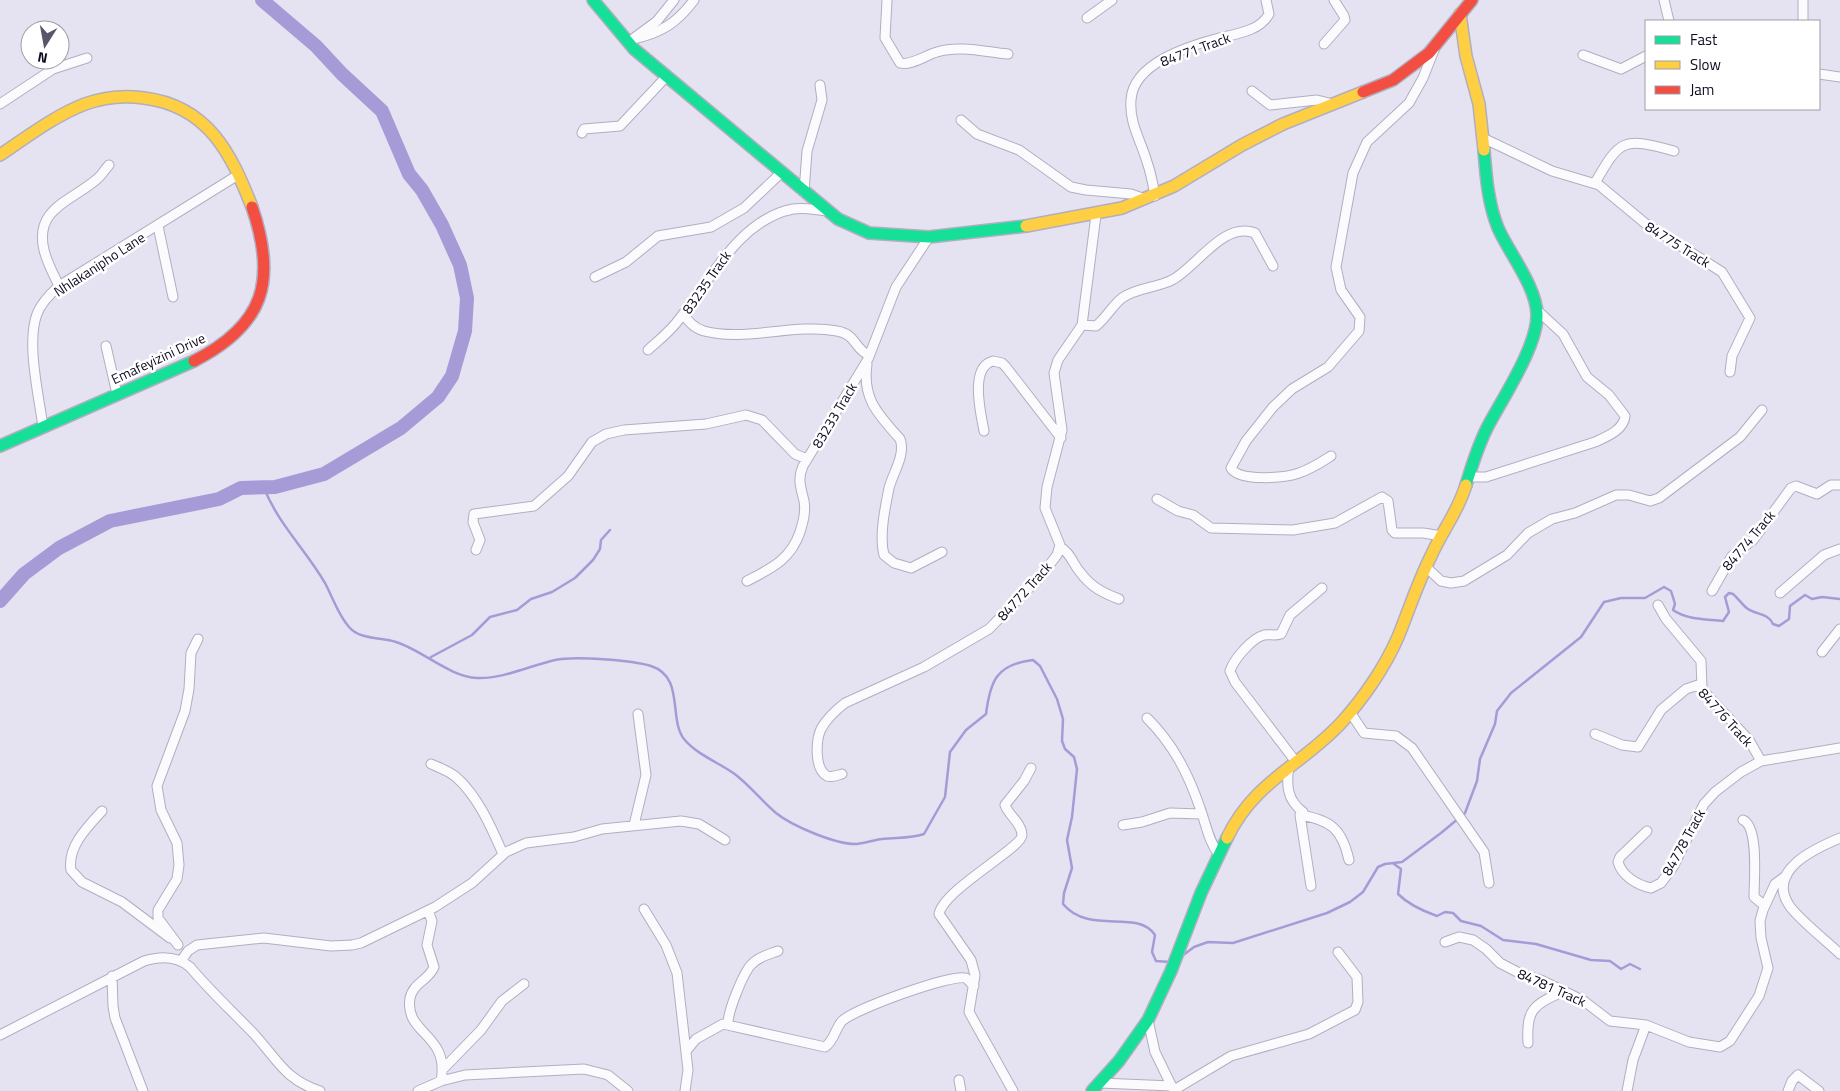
<svg xmlns="http://www.w3.org/2000/svg" width="1840" height="1091" font-family="'Titillium Web',sans-serif">
<style>
.lines{fill:none;stroke-linecap:round;stroke-linejoin:round}
.stream{stroke:#a79bd7;stroke-width:2.5}
.river{stroke:#a79bd7;stroke-width:14}
.street-casing{stroke:#b1aec0;stroke-width:11}
.fast-casing{stroke:#b1aec0;stroke-width:14}
.slow-casing{stroke:#b1aec0;stroke-width:14}
.jam-casing{stroke:#b1aec0;stroke-width:14}
.street{stroke:#fbfbfd;stroke-width:9}
.fast{stroke:#16e098;stroke-width:11}
.slow{stroke:#ffcf43;stroke-width:11}
.jam{stroke:#f24e42;stroke-width:11}
.labels{text-anchor:middle;dominant-baseline:central;stroke-width:5;stroke-linejoin:round;paint-order:stroke}
.street-label{font-size:14px;fill:#0f0920;stroke:#fff}
</style>
<rect width="100%" height="100%" fill="#e5e3f2"/>
<g class="lines">
<!-- stream -->
<path class="stream" d="M 264,488 C 279,525 305,549 325,583 C 333,598 338,615 349,627 C 360,640 381,637 396,642 C 422,650 450,677 477,678 C 503,679 529,666 555,660 C 574,656 632,660 651,666 C 685,677 668,718 684,739 C 697,755 720,763 736,775 C 750,786 762,801 776,813 C 792,826 837,845 857,844 C 866,843 874,840 882,839 C 897,837 909,839 924,834 L 945,797 L 950,752 L 966,730 L 986,714 C 990,682 996,664 1033,660 L 1040,666 L 1057,699 L 1063,719 L 1062,741 L 1065,749 L 1074,757 L 1077,769 L 1072,817 L 1067,840 L 1072,868 L 1064,893 L 1063,904 C 1090,936 1137,908 1155,935 L 1152,952 L 1156,961 L 1170,962
M 431,657 L 472,635 L 490,617 L 517,610 L 531,599 L 552,592 L 575,578 L 593,560 L 600,549 L 601,540 L 610,530
M 1394,864 L 1401,869 L 1398,894 C 1409,905 1423,911 1437,916 L 1445,912 L 1453,913 L 1461,921 L 1481,926 L 1503,940 L 1536,944 L 1591,960 L 1610,961 L 1621,969 L 1630,964 L 1640,969
M 1182,956 L 1194,947 L 1208,942 L 1233,943 L 1327,913 L 1350,902 L 1363,892 L 1378,867 L 1385,864 L 1402,862 L 1441,833 L 1465,813 L 1477,781 L 1480,759 L 1495,724 L 1497,711 L 1511,693 L 1581,637 L 1604,602 L 1621,598 L 1645,598 L 1664,587 L 1671,591 L 1675,604 L 1673,610 C 1687,620 1707,619 1723,621 L 1729,612 L 1725,597 L 1729,593 L 1733,594 C 1738,598 1743,606 1748,609 C 1757,615 1768,613 1773,624 L 1779,626 L 1789,619 L 1790,606 L 1805,595 L 1812,599 L 1822,597 L 1840,599"/>
<!-- river -->
<path class="river" d="M 0,601 L 24,574 L 59,548 L 110,521 L 219,499 L 241,488 L 275,487 L 324,474 L 401,428 L 438,397 L 452,376 L 465,331 L 467,298 L 460,265 L 442,225 L 422,190 L 409,174 L 382,111 L 342,74 L 316,46 L 262,0"/>
<defs>
<path id="street" d="M 887,0 L 885,38 L 900,63 C 911,66 926,55 937,52 C 960,45 985,52 1008,54
M 1664,0 L 1669,21
M 1803,0 L 1803,21
M 1087,18 L 1112,0
M 634,38 L 657,21 L 674,0
M 633,39 C 661,33 677,23 694,0
M 1324,44 L 1345,20 L 1344,16 L 1334,0
M 1583,55 L 1621,69 L 1646,56
M 1819,74 L 1840,77
M 1252,91 L 1270,105 L 1317,100 L 1333,104
M 0,104 L 53,69 L 87,58
M 961,120 L 977,134 L 1019,150 L 1071,187 L 1086,190 L 1131,194 L 1145,199
M 582,133 L 584,129 L 620,126 L 666,77
M 1483,138 L 1552,171 L 1599,185 L 1646,224 L 1722,272 L 1750,318 L 1732,356 L 1730,372
M 1595,183 C 1620,139 1623,137 1674,151
M 804,192 L 807,151 L 822,100 L 820,85
M 1155,196 C 1153,184 1151,173 1147,162 C 1141,141 1129,123 1131,100 C 1133,63 1189,46 1219,38 C 1236,34 1260,31 1269,14 L 1266,0
M 158,226 L 173,297
M 595,277 L 626,262 L 658,236 L 711,227 L 744,208 L 781,173
M 59,286 C 54,275 47,263 44,250 C 34,208 72,201 97,179 C 102,175 105,169 109,165
M 683,314 C 689,322 694,328 704,331 C 745,342 794,323 837,331 C 856,334 855,350 869,355
M 1082,325 L 1096,326 C 1106,318 1112,306 1122,298 C 1136,288 1156,288 1172,280 C 1197,267 1223,221 1255,233 L 1273,266
M 106,346 L 117,394
M 648,350 C 659,340 671,331 680,318 C 710,280 740,219 793,209 C 804,207 816,210 827,211
M 867,364 C 862,399 878,414 900,439 C 906,454 893,473 889,488 C 885,508 879,536 884,555 L 894,563 L 911,568 L 942,552
M 43,427 C 39,396 26,343 37,314 C 41,303 50,294 59,286 L 238,175
M 984,431 C 981,414 969,367 993,361 L 1002,363 L 1006,367 L 1061,438
M 1331,456 C 1320,463 1311,469 1299,473 C 1285,478 1239,482 1231,468 L 1246,441 L 1273,407 L 1292,389 L 1328,367 L 1359,331 L 1360,317 L 1341,290 L 1336,267 L 1353,173 L 1367,142 L 1409,103 L 1423,78 L 1434,50
M 1468,477 L 1486,477 L 1595,442 C 1606,437 1624,430 1625,416 L 1609,395 L 1587,377 L 1563,334 L 1537,310
M 1157,499 L 1178,511 L 1193,515 L 1211,528 L 1293,530 L 1335,523 L 1382,497 L 1388,501 L 1392,530 L 1395,533 L 1423,533 L 1442,536
M 1060,547 C 1070,552 1073,564 1080,572 C 1091,587 1103,593 1119,599
M 476,550 L 480,540 L 473,522 L 474,514 L 534,506 L 568,476 L 592,442 L 606,434 L 624,430 L 706,424 L 746,415 L 762,420 L 795,454 L 807,459
M 1426,567 L 1441,581 L 1451,583 L 1464,581 L 1507,555 L 1528,533 L 1552,519 L 1575,513 L 1616,495 L 1629,495 L 1650,501 L 1659,498 L 1740,437 L 1762,410
M 747,581 C 772,568 791,559 800,532 C 803,522 806,512 804,501 C 801,488 797,479 803,466 L 868,359 L 896,287 L 929,237
M 1712,591 L 1732,556 L 1753,540 L 1791,488 L 1796,486 L 1817,494 L 1831,485 L 1840,485
M 1780,593 L 1824,555 L 1840,549
M 1658,605 L 1666,619 L 1701,661 L 1702,688
M 1822,652 L 1840,629
M 1350,712 L 1364,733 L 1396,736 L 1412,748 L 1484,852 L 1489,883
M 1147,718 C 1173,744 1188,773 1200,808 C 1206,824 1208,840 1219,855
M 1595,734 L 1622,745 L 1638,747 L 1661,710 L 1686,689 L 1698,685 L 1749,740 L 1761,761
M 1296,762 L 1235,682 L 1230,671 C 1234,659 1252,638 1264,635 C 1270,634 1275,636 1281,634 L 1290,615 L 1322,588
M 431,764 C 440,768 449,771 456,777 C 478,796 492,829 503,854
M 1289,767 C 1286,785 1287,800 1303,812 L 1300,815 C 1331,820 1342,829 1349,860
M 842,774 C 838,775 832,778 827,776 C 814,769 816,740 821,729 C 827,718 836,710 845,703 L 924,667 L 989,629 L 1040,577 L 1057,555 L 1060,545 L 1045,508 L 1047,487 L 1062,430 L 1054,373 L 1058,360 L 1082,325 L 1096,215
M 102,811 C 88,826 67,847 71,870 L 82,882 L 122,902 L 170,938
M 1300,815 L 1311,886
M 1743,820 C 1759,827 1754,880 1754,897 L 1765,906
M 634,825 L 646,775 L 638,714
M 1123,825 L 1142,822 L 1170,813 L 1202,814
M 1647,831 L 1620,857 L 1618,862 C 1622,876 1637,885 1651,888 L 1661,883 L 1673,867 L 1704,804 L 1715,792 L 1741,772 L 1761,761 L 1840,748
M 1840,838 C 1816,848 1766,870 1789,905 C 1798,919 1827,941 1840,954
M 644,909 L 666,945 L 677,973 L 688,1070 L 685,1091
M 428,911 L 432,921 L 427,945 L 434,967 C 429,980 413,983 410,998 C 404,1035 450,1033 441,1081
M 1445,942 L 1459,937 L 1473,940 L 1486,949 L 1500,963 L 1523,975 L 1541,980 L 1584,1001 L 1610,1021 L 1646,1025 L 1689,1042 L 1720,1047 L 1730,1041 L 1759,996 L 1768,968 L 1761,938 L 1760,921 L 1763,910 L 1775,884 L 1787,875
M 178,945 L 158,918 L 158,910 L 177,879 L 179,865 L 177,843 L 161,810 L 157,786 L 185,711 L 189,689 L 191,653 L 198,639
M 181,961 L 188,951 L 197,945 L 264,938 L 331,946 L 352,945 L 361,943 L 435,907 L 472,883 L 506,852 L 526,843 L 574,837 L 602,829 L 681,821 L 699,824 L 725,840
M 112,976 L 113,1006 L 115,1018 L 143,1091
M 1148,1020 L 1155,1052 L 1174,1091
M 728,1025 C 727,1013 744,970 753,963 C 760,956 770,954 778,951
M 0,1035 L 144,961 C 160,956 176,955 190,967 C 210,991 233,1012 254,1034 C 277,1059 285,1080 320,1091
M 1528,1043 C 1526,1008 1534,1005 1564,991
M 687,1050 L 696,1039 L 723,1024 L 825,1047 C 834,1041 835,1029 842,1021 C 855,1009 950,974 966,978 L 974,986
M 444,1068 L 481,1030 L 502,1001 L 524,984
M 959,1080 L 961,1091
M 1100,1083 L 1172,1086
M 1174,1090 L 1231,1056 L 1309,1034 L 1355,1010 L 1358,1002 L 1357,977 L 1338,952
M 418,1091 L 441,1081 L 465,1075 L 584,1069 L 608,1075 L 628,1091
M 1013,1091 L 969,1012 L 975,975 L 971,960 L 939,914 C 944,889 1022,848 1022,835 C 1022,823 1008,815 1005,805 L 1024,781 L 1031,768
M 1627,1091 L 1633,1060 L 1646,1025
M 1788,1091 L 1792,1081 L 1798,1075 L 1819,1091"/>
<path id="fast" d="M 593,0 L 634,49 L 838,219 L 869,233 L 929,237 L 1026,226
M 0,446 L 194,361
M 1466,485 C 1472,465 1478,446 1487,428 C 1502,399 1538,346 1537,314 C 1536,286 1509,253 1498,228 C 1488,203 1486,176 1484,150
M 1092,1091 L 1119,1061 L 1148,1020 L 1171,971 L 1201,893 L 1227,838"/>
<path id="slow" d="M 1460,14 L 1466,56 L 1479,104 L 1484,150
M 0,155 C 27,137 54,116 85,104 C 104,97 124,95 144,98 C 208,106 231,153 252,207
M 1026,226 L 1122,208 L 1174,186 L 1242,145 L 1283,124 L 1363,92
M 1227,838 C 1254,781 1301,766 1341,723 C 1363,699 1385,667 1398,637 C 1409,610 1418,582 1431,556 C 1443,529 1457,514 1466,485"/>
<path id="jam" d="M 1363,92 L 1393,80 L 1429,53 L 1472,0
M 194,361 C 265,325 277,280 252,207"/>
</defs>
<!-- street casing -->
<use href="#street" class="street-casing"/>
<!-- fast casing -->
<use href="#fast" class="fast-casing"/>
<!-- slow casing -->
<use href="#slow" class="slow-casing"/>
<!-- jam casing -->
<use href="#jam" class="jam-casing"/>
<!-- street -->
<use href="#street" class="street"/>
<!-- fast -->
<use href="#fast" class="fast"/>
<!-- slow -->
<use href="#slow" class="slow"/>
<!-- jam -->
<use href="#jam" class="jam"/>
</g>
<g class="labels">
<!-- street labels -->
<g class="street-label">
<text transform="translate(1195 49) rotate(-20)">84771 Track</text>
<text transform="translate(1678 244) rotate(32)">84775 Track</text>
<text transform="translate(99 264) rotate(-33)">Nhlakanipho Lane</text>
<text transform="translate(706 282) rotate(-55)">83235 Track</text>
<text transform="translate(158 358) rotate(-25)">Emafeyizini Drive</text>
<text transform="translate(834 415) rotate(-59)">83233 Track</text>
<text transform="translate(1748 540) rotate(-50)">84774 Track</text>
<text transform="translate(1024 591) rotate(-48)">84772 Track</text>
<text transform="translate(1726 717) rotate(48)">84776 Track</text>
<text transform="translate(1683 842) rotate(-61)">84778 Track</text>
<text transform="translate(1552 987) rotate(24)">84781 Track</text>
</g>
</g>
<!-- legend -->
<rect x="1645" y="20" width="175" height="90" fill="#ffffff" stroke="#9f9da6"/>
<rect x="1655" y="36" width="25" height="8" fill="#16e098" stroke="#9f9da6"/>
<text x="1690" y="45" font-size="15" fill="#0f0920">Fast</text>
<rect x="1655" y="61" width="25" height="8" fill="#ffcf43" stroke="#9f9da6"/>
<text x="1690" y="70" font-size="15" fill="#0f0920">Slow</text>
<rect x="1655" y="86" width="25" height="8" fill="#f24e42" stroke="#9f9da6"/>
<text x="1690" y="95" font-size="15" fill="#0f0920">Jam</text>
<!-- north arrow -->
<g transform="translate(45 45) rotate(191)"><circle r="24" fill="#ffffff" stroke="#9f9da6"/>
<path d="M0-4L9 19L0 12L-9 19Z" fill="#5a556a"/>
<text y="-8" font-size="14" font-weight="bold" text-anchor="middle" fill="#0f0920">N</text>
</g>
</svg>
